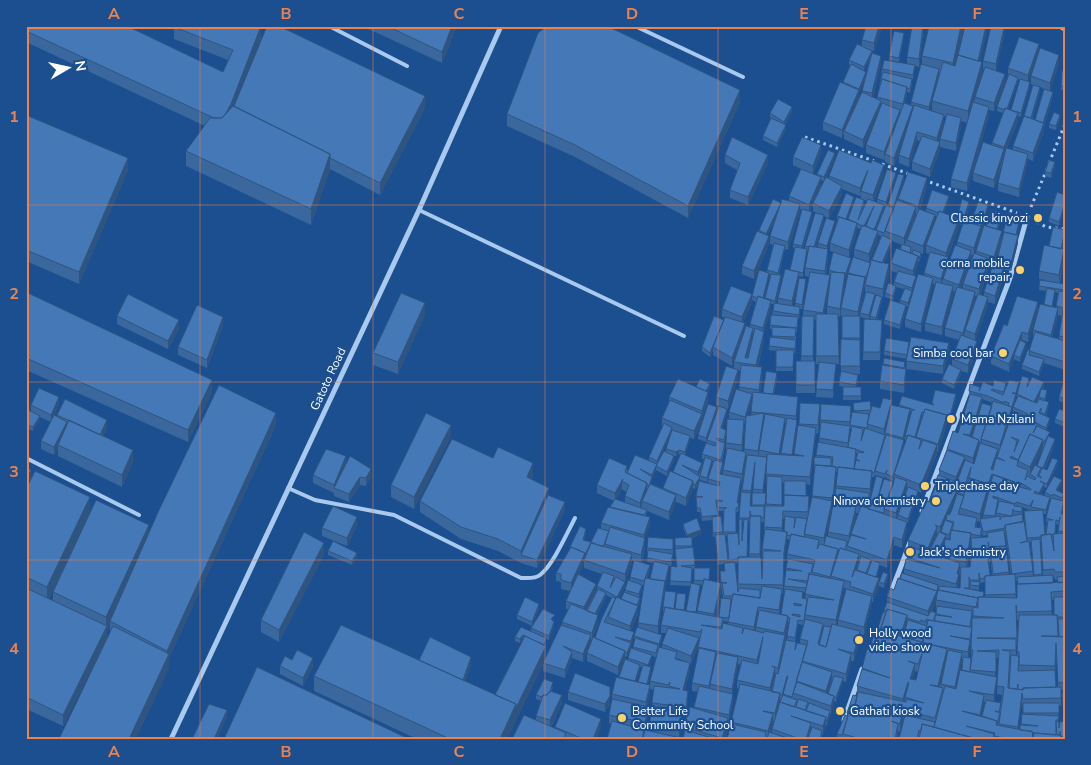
<svg xmlns="http://www.w3.org/2000/svg" width="1091" height="765" font-family="'Nunito Sans',sans-serif">
<style>
.lines{fill:none;stroke-linecap:round;stroke-linejoin:round}
.path{stroke:#a9c9ee;stroke-width:3;stroke-dasharray:2.5 4;stroke-linecap:butt}
.service{stroke:#a9c9ee;stroke-width:4}
.minor{stroke:#a9c9ee;stroke-width:5}
.wall{fill:#3a679d;fill-rule:evenodd}
.shaded-wall{fill:#305480}
.building{fill:#4478b7;stroke:#305480;fill-rule:evenodd}
.grid{fill:none;stroke:#ee8249;stroke-width:1;stroke-opacity:0.55}
.poi-dot{fill:#ffd166;stroke:#1b4f8f;stroke-width:2}
.labels{text-anchor:middle;dominant-baseline:central;stroke-width:4.5;stroke-linejoin:round;paint-order:stroke}
.poi-label{font-size:12px;fill:#fff;stroke:#1b4f8f;text-anchor:start}
.street-label{font-size:12px;fill:#fff;stroke:#1b4f8f}
.neatline{fill:none;stroke:#ee8249;stroke-width:2}
.grid-label{font-size:16px;text-anchor:middle;font-weight:bold;fill:#ee8249}
</style>
<rect width="100%" height="100%" fill="#1b4f8f"/>
<g class="lines">
<!-- path -->
<path class="path" d="M 805,137 L 874,161
M 1049,163 L 1065,124
M 882,164 L 909,174
M 924,180 L 1017,213
M 1031,207 L 1047,169
M 1037,222 L 1046,227 L 1065,229"/>
<!-- service -->
<path class="service" d="M 329,26 L 407,66
M 635,26 L 743,77
M 419,210 L 684,336
M 26,458 L 139,515
M 288,488 L 315,500 L 394,515 L 521,578 C 528,578 535,579 540,575 C 553,565 567,533 575,518"/>
<!-- minor -->
<path class="minor" d="M 1060,26 L 1065,29
M 922,511 L 1010,278 L 1027,217
M 890,595 L 911,540
M 844,720 L 862,669
M 171,739 L 419,210 L 501,26"/>
</g>
<!-- wall -->
<path class="wall" d="M 26,26 L 223,72 L 228,60 L 174,39 L 174,27 L 261,38 L 244,83 L 425,108 L 380,195 L 330,169 L 311,225 L 186,166 L 186,151 L 205,126 L 26,42 Z
M 362,26 L 457,26 L 442,63 Z
M 866,26 L 882,26 L 874,51 L 870,50 L 881,64 L 873,97 L 877,99 L 880,83 L 882,69 L 907,64 L 907,57 L 924,32 L 919,67 L 915,66 L 913,79 L 907,78 L 912,83 L 910,93 L 907,92 L 905,103 L 911,105 L 911,102 L 922,65 L 922,56 L 929,26 L 964,26 L 955,66 L 987,26 L 987,30 L 980,61 L 982,74 L 977,89 L 984,69 L 983,69 L 983,61 L 1004,36 L 996,71 L 1005,82 L 994,111 L 989,110 L 989,115 L 967,191 L 951,187 L 951,179 L 967,123 L 961,121 L 961,126 L 956,151 L 940,147 L 940,139 L 946,117 L 944,116 L 944,123 L 938,142 L 940,150 L 930,177 L 912,170 L 912,162 L 920,141 L 917,140 L 909,167 L 899,163 L 899,155 L 904,140 L 894,166 L 885,162 L 885,158 L 884,160 L 866,153 L 866,145 L 875,121 L 863,148 L 844,139 L 844,133 L 842,138 L 823,130 L 823,122 L 843,83 L 850,65 L 849,65 L 849,60 L 862,46 L 862,40 ZM 870,58 L 866,74 L 864,71 ZM 865,78 L 862,92 L 853,111 L 859,98 L 859,93 ZM 932,102 L 932,111 L 930,110 Z
M 904,37 L 899,62 L 889,60 L 889,56 Z
M 1039,44 L 1028,82 L 1030,86 L 1021,117 L 1018,116 L 1018,121 L 1007,148 L 1013,150 L 1013,146 L 1024,117 L 1033,85 L 1031,84 L 1031,76 L 1059,63 L 1050,91 L 1053,96 L 1044,127 L 1044,131 L 1033,161 L 1028,159 L 1019,197 L 998,191 L 998,183 L 1004,158 L 994,188 L 973,181 L 973,173 L 992,145 L 992,143 L 1003,113 L 997,111 L 997,107 L 1008,76 L 1008,68 ZM 1018,79 L 1020,80 L 1011,110 L 1008,109 L 1018,82 ZM 1040,87 L 1044,89 L 1035,120 L 1032,120 L 1040,91 Z
M 1062,71 L 1065,71 L 1065,90 L 1061,90 Z
M 740,102 L 688,218 L 575,157 L 507,126 L 507,114 Z
M 792,111 L 785,125 L 786,129 L 777,147 L 763,140 L 763,136 L 771,118 L 770,117 L 770,113 Z
M 26,115 L 128,170 L 79,284 L 26,261 Z
M 1060,119 L 1056,130 L 1049,128 L 1049,124 Z
M 821,153 L 813,174 L 817,175 L 817,174 L 835,157 L 826,178 L 829,179 L 829,176 L 884,173 L 874,201 L 877,203 L 877,199 L 896,177 L 886,205 L 888,206 L 888,204 L 904,180 L 897,200 L 927,186 L 920,209 L 926,211 L 926,208 L 949,200 L 944,213 L 957,218 L 969,206 L 965,221 L 971,223 L 988,209 L 975,253 L 976,254 L 976,251 L 986,226 L 1002,217 L 998,229 L 1002,238 L 1020,221 L 1017,235 L 1018,243 L 1011,271 L 1005,270 L 1005,272 L 995,304 L 988,302 L 988,305 L 975,341 L 977,349 L 968,373 L 961,371 L 961,374 L 954,389 L 942,383 L 942,379 L 952,366 L 952,359 L 959,340 L 945,336 L 945,328 L 955,292 L 953,291 L 953,294 L 942,335 L 925,331 L 925,323 L 935,285 L 933,284 L 921,332 L 905,327 L 905,319 L 912,297 L 908,307 L 906,306 L 906,310 L 900,329 L 884,324 L 884,320 L 900,304 L 900,300 L 904,289 L 896,287 L 896,290 L 893,300 L 885,297 L 885,293 L 894,285 L 894,282 L 897,273 L 891,271 L 891,263 L 900,249 L 902,245 L 892,241 L 892,244 L 884,263 L 889,272 L 877,320 L 882,320 L 880,360 L 863,360 L 864,319 L 868,319 L 860,317 L 860,374 L 857,374 L 858,379 L 856,387 L 861,387 L 861,400 L 843,400 L 843,387 L 845,387 L 839,386 L 841,374 L 841,339 L 842,339 L 842,316 L 841,316 L 841,310 L 840,317 L 838,316 L 839,364 L 836,364 L 833,398 L 816,397 L 819,364 L 816,364 L 816,320 L 814,320 L 813,361 L 815,361 L 815,393 L 796,393 L 796,361 L 801,361 L 802,316 L 803,316 L 803,310 L 809,277 L 805,276 L 805,268 L 808,251 L 807,251 L 803,277 L 799,276 L 799,280 L 806,283 L 802,309 L 800,309 L 799,319 L 798,319 L 797,332 L 796,332 L 796,344 L 795,353 L 793,353 L 793,371 L 776,371 L 776,351 L 769,350 L 769,346 L 772,337 L 772,330 L 770,329 L 770,325 L 774,304 L 771,304 L 771,309 L 764,332 L 764,340 L 758,367 L 762,375 L 760,393 L 763,393 L 777,377 L 774,394 L 798,405 L 796,420 L 797,428 L 793,455 L 794,455 L 798,425 L 799,425 L 800,403 L 820,412 L 818,434 L 816,433 L 810,485 L 806,484 L 806,496 L 809,496 L 809,514 L 812,498 L 814,472 L 814,467 L 819,442 L 821,428 L 820,420 L 851,414 L 849,440 L 852,429 L 850,429 L 850,425 L 852,412 L 880,408 L 892,405 L 899,407 L 899,405 L 932,404 L 935,390 L 956,398 L 950,420 L 947,419 L 947,423 L 938,452 L 937,452 L 937,454 L 921,493 L 918,491 L 918,495 L 908,523 L 907,523 L 907,530 L 902,548 L 894,545 L 887,568 L 880,565 L 877,577 L 879,580 L 888,578 L 884,588 L 879,586 L 873,602 L 872,602 L 864,635 L 860,634 L 860,639 L 854,661 L 851,661 L 846,682 L 843,681 L 836,702 L 834,701 L 834,704 L 830,715 L 827,725 L 826,725 L 821,739 L 727,739 L 739,689 L 737,688 L 737,680 L 741,665 L 738,664 L 732,694 L 733,702 L 729,723 L 728,723 L 728,726 L 725,739 L 683,739 L 684,735 L 684,727 L 694,708 L 698,692 L 692,691 L 692,683 L 698,652 L 698,647 L 691,664 L 690,663 L 690,671 L 685,690 L 688,699 L 686,715 L 682,715 L 682,722 L 679,737 L 607,739 L 611,724 L 609,723 L 609,715 L 612,699 L 612,694 L 625,660 L 618,675 L 587,661 L 587,652 L 583,662 L 572,658 L 565,678 L 543,671 L 543,664 L 507,739 L 417,739 L 314,691 L 314,676 L 419,660 L 471,665 L 465,681 L 495,695 L 523,640 L 520,643 L 515,641 L 515,637 L 531,631 L 531,628 L 555,619 L 553,621 L 554,626 L 549,640 L 546,639 L 545,646 L 546,657 L 562,625 L 562,622 L 568,609 L 566,609 L 566,601 L 570,591 L 561,589 L 561,582 L 556,581 L 556,573 L 586,533 L 584,540 L 591,542 L 601,529 L 601,523 L 610,507 L 614,501 L 597,493 L 597,485 L 627,466 L 627,473 L 649,461 L 649,457 L 663,426 L 662,426 L 662,418 L 669,401 L 669,397 L 696,387 L 710,388 L 708,392 L 708,400 L 702,419 L 702,422 L 694,439 L 690,438 L 690,440 L 685,455 L 702,466 L 704,459 L 702,459 L 702,454 L 707,443 L 707,440 L 706,442 L 698,439 L 698,435 L 717,411 L 727,413 L 722,429 L 726,430 L 729,419 L 729,412 L 739,390 L 740,371 L 738,370 L 738,378 L 728,409 L 716,405 L 716,397 L 734,368 L 734,362 L 740,343 L 732,366 L 713,355 L 713,350 L 710,357 L 702,351 L 702,347 L 724,321 L 725,318 L 722,317 L 722,309 L 752,302 L 743,323 L 745,330 L 750,327 L 750,324 L 756,302 L 752,300 L 752,296 L 767,272 L 773,245 L 770,244 L 770,236 L 777,216 L 767,236 L 769,244 L 754,279 L 742,274 L 742,266 L 759,232 L 759,230 L 781,203 L 789,201 L 789,196 L 801,169 L 793,165 L 793,157 ZM 821,180 L 824,181 L 816,196 L 821,185 ZM 842,189 L 860,196 L 861,195 L 861,199 L 848,220 L 847,219 L 854,201 L 837,216 L 837,221 L 830,243 L 830,251 L 833,252 L 829,270 L 829,274 L 831,275 L 830,283 L 826,275 L 828,257 L 826,218 L 818,243 L 818,247 L 822,248 L 816,247 L 824,219 L 824,216 L 829,219 L 842,194 ZM 864,200 L 867,201 L 862,211 L 864,204 ZM 813,204 L 813,211 L 818,214 L 805,246 L 805,249 L 803,248 L 812,216 L 809,212 ZM 884,206 L 885,206 L 876,230 L 884,209 ZM 800,209 L 802,210 L 793,244 L 793,248 L 795,248 L 790,270 L 778,298 L 778,304 L 776,303 L 781,279 L 779,275 L 785,249 L 788,250 L 800,212 ZM 935,216 L 937,216 L 935,223 ZM 959,224 L 962,225 L 957,242 L 957,246 L 948,265 L 948,257 L 959,227 ZM 857,228 L 861,229 L 854,249 L 854,257 L 869,262 L 878,239 L 878,235 L 881,236 L 870,263 L 848,273 L 848,277 L 842,304 L 845,279 L 851,262 L 849,257 L 857,231 ZM 1002,241 L 997,260 L 997,262 L 995,261 ZM 926,245 L 926,253 L 929,254 L 924,275 L 912,294 L 912,291 L 916,280 L 914,276 L 918,263 L 921,257 L 921,254 L 923,254 ZM 971,255 L 973,256 L 963,284 L 963,289 L 961,288 L 971,259 ZM 989,264 L 993,265 L 984,292 L 984,296 L 980,295 L 989,267 ZM 769,275 L 771,275 L 765,299 L 764,298 ZM 867,278 L 865,285 L 865,293 L 860,313 L 860,316 L 859,316 L 865,283 ZM 799,281 L 795,306 L 792,306 ZM 830,284 L 827,306 L 827,314 L 824,314 ZM 875,295 L 876,295 L 870,316 L 870,319 L 869,319 ZM 975,296 L 977,297 L 970,318 L 975,300 ZM 753,333 L 754,333 L 748,358 L 747,358 L 753,336 ZM 752,397 L 753,397 L 751,415 L 748,415 L 752,402 ZM 910,412 L 911,413 L 905,436 L 905,440 L 906,440 L 901,453 L 904,444 L 904,441 ZM 922,416 L 923,416 L 917,434 ZM 745,422 L 744,451 L 742,451 L 744,425 ZM 785,423 L 786,423 L 781,455 L 780,455 ZM 726,435 L 726,451 L 727,452 L 723,470 L 723,474 L 721,474 L 723,466 L 722,462 L 725,447 L 724,443 ZM 670,436 L 666,449 L 666,452 L 657,464 ZM 856,453 L 858,454 L 854,469 ZM 679,454 L 680,455 L 673,472 L 663,488 L 663,489 L 651,484 L 652,479 L 656,470 L 667,476 L 674,460 L 674,456 L 676,456 ZM 712,461 L 713,461 L 708,479 L 708,483 L 719,486 L 700,482 L 700,480 L 707,482 ZM 767,461 L 766,474 L 766,506 L 763,493 ZM 745,465 L 741,492 L 739,519 L 739,545 L 736,534 L 736,512 L 738,512 L 739,507 L 738,503 L 741,481 L 742,482 ZM 754,471 L 752,506 L 751,506 L 751,493 ZM 836,472 L 838,472 L 834,500 ZM 875,475 L 885,478 L 886,476 L 886,478 L 893,481 L 894,477 L 894,482 L 881,489 L 883,482 L 869,505 L 869,497 L 870,497 L 872,477 L 874,477 ZM 782,483 L 784,483 L 784,506 L 782,506 ZM 698,485 L 696,496 L 697,512 L 700,512 L 702,521 L 712,520 L 713,537 L 715,537 L 718,565 L 724,564 L 724,571 L 720,571 L 721,583 L 709,580 L 695,568 L 693,547 L 692,547 L 692,538 L 701,534 L 683,524 L 683,528 L 687,537 L 675,538 L 676,567 L 671,566 L 670,585 L 691,586 L 686,611 L 684,610 L 686,598 L 675,609 L 674,609 L 676,596 L 663,607 L 663,611 L 664,611 L 661,625 L 661,633 L 666,633 L 662,644 L 662,648 L 659,647 L 662,639 L 658,634 L 665,587 L 669,566 L 671,566 L 673,558 L 667,553 L 673,554 L 673,539 L 647,548 L 647,552 L 648,552 L 647,562 L 653,563 L 650,579 L 647,579 L 650,569 L 642,562 L 645,546 L 645,538 L 650,525 L 646,516 L 647,511 L 669,520 L 676,502 L 686,506 L 693,488 L 695,489 ZM 622,489 L 626,492 L 625,496 L 625,502 L 616,499 ZM 832,506 L 833,506 L 828,532 L 828,536 L 826,536 L 832,509 ZM 717,511 L 724,511 L 723,534 L 721,516 L 718,516 ZM 856,513 L 858,513 L 852,532 L 856,515 ZM 750,515 L 749,557 L 747,557 L 748,522 L 750,522 ZM 783,519 L 785,519 L 784,531 L 782,531 ZM 742,522 L 744,522 L 742,541 ZM 761,522 L 764,522 L 764,536 L 762,549 L 762,557 L 763,557 L 762,579 L 760,557 ZM 725,536 L 727,536 L 728,562 ZM 787,539 L 790,540 L 787,554 L 787,562 L 784,586 L 784,590 L 785,590 L 781,614 L 779,614 L 782,593 L 783,593 L 784,560 ZM 632,560 L 634,561 L 630,577 L 630,581 L 621,599 L 619,598 L 625,586 L 625,582 L 632,562 ZM 584,563 L 584,568 L 602,574 L 597,586 L 597,590 L 587,611 L 596,592 L 579,574 ZM 735,563 L 738,563 L 738,592 ZM 694,569 L 694,584 L 691,583 L 692,570 ZM 698,584 L 703,585 L 697,613 L 696,613 L 700,589 ZM 641,585 L 644,585 L 638,627 L 634,636 L 634,640 L 635,640 L 633,648 L 628,658 L 628,661 L 625,659 L 625,656 L 627,657 L 631,647 L 631,631 L 638,614 L 638,608 L 640,602 L 639,598 L 642,589 ZM 721,586 L 723,598 L 719,617 L 716,616 L 721,591 ZM 844,588 L 850,590 L 838,620 L 838,625 L 836,625 ZM 798,591 L 806,592 L 805,599 L 803,599 L 803,596 ZM 606,595 L 612,598 L 595,638 L 593,637 L 598,623 L 597,615 L 606,597 ZM 731,600 L 732,600 L 729,615 L 731,603 ZM 758,615 L 756,627 L 756,631 L 755,631 ZM 723,621 L 728,622 L 728,625 L 723,624 ZM 788,622 L 789,622 L 787,640 L 785,643 ZM 798,624 L 803,625 L 800,639 L 800,643 L 796,647 L 787,640 L 795,642 ZM 658,648 L 650,681 L 650,685 L 648,684 L 651,671 L 649,667 L 652,656 L 656,657 ZM 677,658 L 686,662 L 677,660 ZM 640,667 L 642,667 L 638,682 L 636,681 L 640,669 ZM 650,689 L 654,690 L 652,703 L 652,711 L 649,724 L 649,730 L 644,734 L 644,731 L 645,731 L 648,715 L 647,707 L 650,693 ZM 773,721 L 774,721 L 772,729 L 772,733 L 770,733 Z
M 725,155 L 768,163 L 748,205 L 730,198 L 730,190 L 737,170 L 725,163 Z
M 1055,166 L 1051,178 L 1045,176 L 1045,172 Z
M 1065,195 L 1065,228 L 1063,228 L 1064,209 L 1059,226 L 1049,222 L 1049,218 Z
M 1065,230 L 1065,236 L 1062,249 L 1064,257 L 1060,283 L 1065,284 L 1065,370 L 1044,363 L 1039,376 L 1022,369 L 1022,365 L 1030,350 L 1033,338 L 1033,330 L 1044,304 L 1046,291 L 1039,290 L 1039,286 L 1045,280 L 1039,279 L 1039,271 L 1049,246 ZM 1055,292 L 1058,293 L 1056,308 L 1052,307 ZM 1058,315 L 1062,316 L 1059,339 L 1052,337 Z
M 26,292 L 212,392 L 188,442 L 26,370 Z
M 1038,310 L 1028,342 L 1022,340 L 1022,341 L 1026,347 L 1020,362 L 1014,359 L 1009,372 L 991,364 L 991,356 L 1007,326 Z
M 425,315 L 398,374 L 373,365 L 373,353 Z
M 117,316 L 179,328 L 168,349 L 117,324 Z
M 223,325 L 207,368 L 178,355 L 178,347 Z
M 909,346 L 949,351 L 943,374 L 906,369 L 907,359 L 884,355 L 884,351 Z
M 884,358 L 905,366 L 905,369 L 906,377 L 904,393 L 880,389 L 880,381 Z
M 1065,380 L 1065,403 L 1059,401 L 1059,397 Z
M 1029,382 L 1044,386 L 1043,389 L 1047,394 L 1045,401 L 1049,406 L 1046,416 L 1050,422 L 1046,431 L 1049,437 L 1055,443 L 1045,469 L 1047,470 L 1058,464 L 1047,488 L 1044,487 L 1041,494 L 1045,495 L 1045,492 L 1062,484 L 1057,491 L 1064,498 L 1063,501 L 1064,505 L 1062,514 L 1065,514 L 1065,642 L 1064,642 L 1065,690 L 1061,690 L 1061,706 L 1059,706 L 1058,720 L 1059,728 L 1065,739 L 919,739 L 903,718 L 900,732 L 898,731 L 897,739 L 843,739 L 843,737 L 842,739 L 837,738 L 837,734 L 847,715 L 847,713 L 857,696 L 857,686 L 862,670 L 862,668 L 869,650 L 877,636 L 877,631 L 887,602 L 887,597 L 894,590 L 904,573 L 904,569 L 910,548 L 908,548 L 908,540 L 929,502 L 935,488 L 935,484 L 939,475 L 939,470 L 947,449 L 958,433 L 970,395 L 969,395 L 969,391 L 979,391 L 993,386 L 1019,386 ZM 1017,394 L 1017,398 L 1013,407 L 1013,411 L 1012,415 L 1012,411 ZM 1039,395 L 1037,403 L 1036,403 ZM 982,399 L 993,403 L 992,406 L 982,404 ZM 1043,448 L 1037,466 L 1031,472 ZM 992,478 L 989,491 L 989,486 ZM 988,496 L 983,515 L 983,518 L 981,519 ZM 1050,499 L 1051,499 L 1046,518 L 1046,522 L 1047,522 L 1045,535 L 1043,514 L 1046,514 ZM 998,502 L 996,516 L 995,516 ZM 1022,507 L 1030,510 L 1031,508 L 1031,510 L 1024,511 L 1025,527 L 1023,522 ZM 977,521 L 980,522 L 981,528 L 976,527 ZM 1056,524 L 1059,525 L 1058,533 L 1055,533 ZM 982,532 L 983,536 L 987,535 L 987,537 L 981,538 ZM 1004,532 L 1005,532 L 1011,575 L 1009,575 ZM 951,533 L 950,540 L 946,540 L 946,538 L 949,539 ZM 945,540 L 944,549 L 944,551 L 941,550 ZM 971,542 L 971,553 L 970,567 L 967,567 ZM 1030,542 L 1031,542 L 1034,576 L 1033,576 ZM 1040,542 L 1041,542 L 1043,576 L 1042,576 ZM 989,550 L 990,554 L 992,575 L 990,575 L 989,563 L 990,563 L 990,559 ZM 944,556 L 949,558 L 949,559 L 943,557 ZM 960,571 L 960,588 L 957,588 L 959,582 L 959,575 ZM 979,577 L 980,583 L 985,582 L 985,597 L 969,589 L 969,581 L 970,589 L 979,590 ZM 1053,577 L 1054,577 L 1055,580 L 1057,580 L 1057,583 L 1053,583 ZM 1015,581 L 1017,581 L 1017,598 L 1016,598 ZM 1051,600 L 1054,600 L 1054,615 L 1052,615 ZM 936,601 L 936,613 L 932,611 ZM 972,614 L 973,618 L 972,627 L 971,627 ZM 1016,614 L 1017,620 L 1018,620 L 1017,655 L 1016,655 L 1016,646 L 1017,646 ZM 1058,621 L 1059,636 L 1058,636 ZM 971,640 L 971,658 L 968,658 L 970,647 ZM 1056,651 L 1058,687 L 1056,687 L 1055,674 ZM 962,658 L 963,659 L 962,670 L 960,670 ZM 996,658 L 998,658 L 997,694 L 1002,695 L 1001,703 L 994,702 ZM 915,671 L 918,672 L 916,680 L 912,679 ZM 1022,701 L 1023,714 L 1022,714 L 1021,725 L 1020,730 L 1018,729 ZM 984,702 L 986,702 L 982,716 L 981,716 Z
M 31,405 L 59,405 L 54,415 L 57,417 L 57,415 L 107,428 L 103,436 L 133,462 L 122,487 L 58,456 L 58,448 L 54,455 L 41,449 L 41,441 L 51,422 L 40,417 L 40,420 L 33,431 L 26,428 L 26,409 L 31,412 Z
M 1065,411 L 1065,427 L 1055,423 L 1055,419 Z
M 276,425 L 169,658 L 169,669 L 110,632 L 110,624 L 107,631 L 107,638 L 63,726 L 26,709 L 26,467 L 31,479 L 90,511 L 149,534 ZM 60,575 L 53,592 L 53,601 L 49,599 Z
M 451,436 L 414,509 L 391,497 L 391,485 Z
M 493,458 L 533,475 L 531,479 L 565,510 L 537,568 L 521,563 L 498,551 L 461,539 L 420,512 L 420,501 Z
M 346,464 L 371,477 L 366,486 L 360,485 L 349,502 L 334,496 L 334,492 L 334,493 L 313,483 L 313,475 Z
M 357,525 L 347,546 L 322,536 L 322,528 Z
M 328,551 L 357,557 L 352,565 L 328,555 Z
M 324,555 L 279,642 L 261,632 L 261,620 Z
M 539,608 L 532,626 L 517,619 L 517,615 Z
M 292,660 L 313,666 L 303,686 L 280,674 L 280,666 Z
M 553,687 L 551,692 L 562,703 L 551,727 L 555,728 L 555,727 L 601,727 L 596,739 L 512,739 L 536,720 L 536,716 L 541,701 L 536,699 L 536,695 Z
M 568,692 L 610,704 L 605,712 L 568,700 Z"/>
<!-- shaded-wall -->
<path class="shaded-wall" d="M 261,26 L 261,38 L 234,110 L 222,122 Z
M 452,26 L 457,26 L 442,63 L 442,52 Z
M 879,26 L 882,26 L 874,51 L 874,43 Z
M 924,26 L 924,32 L 919,67 L 919,59 Z
M 961,26 L 964,26 L 953,75 L 953,63 Z
M 986,26 L 987,26 L 987,30 L 978,70 L 978,62 Z
M 1004,28 L 1004,36 L 996,72 L 996,64 Z
M 904,33 L 904,37 L 899,62 L 899,58 Z
M 1039,44 L 1039,52 L 1028,83 L 1028,75 Z
M 872,51 L 872,55 L 864,71 L 864,67 Z
M 1059,55 L 1059,63 L 1050,91 L 1050,83 Z
M 881,56 L 881,64 L 872,101 L 872,93 Z
M 982,62 L 982,74 L 968,123 L 968,111 Z
M 939,69 L 939,77 L 929,115 L 929,107 Z
M 866,72 L 866,76 L 859,93 L 859,98 L 845,132 L 844,131 L 842,138 L 842,130 Z
M 1005,74 L 1005,82 L 994,111 L 994,103 Z
M 1018,78 L 1018,82 L 1006,114 L 1006,110 Z
M 1030,82 L 1030,86 L 1021,117 L 1021,113 Z
M 907,87 L 907,95 L 903,112 L 903,104 Z
M 1040,87 L 1040,91 L 1031,122 L 1031,118 Z
M 740,90 L 740,102 L 688,218 L 688,206 Z
M 1053,92 L 1053,96 L 1044,127 L 1044,131 L 1033,161 L 1033,153 Z
M 425,96 L 425,108 L 380,195 L 380,183 Z
M 881,101 L 881,109 L 863,148 L 863,140 Z
M 913,106 L 913,114 L 894,166 L 894,158 Z
M 792,107 L 792,111 L 784,126 L 784,122 Z
M 989,107 L 989,115 L 967,191 L 967,183 Z
M 900,110 L 900,118 L 885,154 L 884,160 L 884,152 Z
M 1018,113 L 1018,121 L 1004,155 L 994,188 L 994,180 L 1004,147 Z
M 944,115 L 944,123 L 937,147 L 937,138 Z
M 1060,115 L 1060,119 L 1056,130 L 1056,126 Z
M 961,118 L 961,126 L 956,151 L 956,143 Z
M 786,125 L 786,129 L 777,147 L 777,143 Z
M 917,132 L 917,140 L 909,167 L 909,159 Z
M 940,142 L 940,150 L 930,177 L 930,169 Z
M 821,145 L 821,153 L 813,174 L 813,166 Z
M 835,153 L 835,157 L 824,182 L 824,177 Z
M 330,154 L 330,169 L 311,225 L 311,209 Z
M 1028,154 L 1028,162 L 1019,197 L 1019,189 Z
M 768,155 L 768,163 L 748,205 L 748,197 Z
M 128,158 L 128,170 L 79,284 L 79,272 Z
M 1055,162 L 1055,166 L 1051,178 L 1051,173 Z
M 884,165 L 884,173 L 873,203 L 873,195 Z
M 868,170 L 861,191 L 860,196 L 860,188 Z
M 896,173 L 896,177 L 886,206 L 886,202 Z
M 904,175 L 904,180 L 894,210 L 894,206 Z
M 821,177 L 821,185 L 809,213 L 809,205 Z
M 927,178 L 927,186 L 918,214 L 918,206 Z
M 842,186 L 842,194 L 829,219 L 829,211 Z
M 949,196 L 949,200 L 942,218 L 942,214 Z
M 854,197 L 854,201 L 845,224 L 845,220 Z
M 969,202 L 969,206 L 963,225 L 963,221 Z
M 781,203 L 781,207 L 766,238 L 766,234 Z
M 1065,203 L 1065,207 L 1059,226 L 1059,222 Z
M 800,204 L 800,212 L 788,250 L 788,242 Z
M 884,205 L 884,209 L 874,235 L 874,231 Z
M 988,205 L 988,209 L 974,256 L 974,248 Z
M 874,206 L 874,210 L 864,230 L 864,226 Z
M 916,207 L 916,215 L 904,246 L 904,238 Z
M 812,212 L 812,216 L 802,250 L 802,246 Z
M 1002,213 L 1002,217 L 997,234 L 997,230 Z
M 824,215 L 824,219 L 814,252 L 814,248 Z
M 935,215 L 935,223 L 923,254 L 923,246 Z
M 1020,217 L 1020,221 L 1015,240 L 1015,236 Z
M 959,219 L 959,227 L 946,261 L 946,253 Z
M 835,221 L 835,225 L 827,250 L 827,246 Z
M 857,223 L 857,231 L 849,258 L 849,250 Z
M 878,231 L 878,239 L 869,262 L 869,254 Z
M 1002,231 L 1002,239 L 994,265 L 994,257 Z
M 1018,235 L 1018,243 L 1011,271 L 1011,263 Z
M 769,236 L 769,244 L 754,279 L 754,271 Z
M 892,240 L 892,244 L 882,268 L 882,264 Z
M 785,246 L 785,250 L 778,277 L 778,273 Z
M 807,249 L 807,253 L 803,277 L 803,273 Z
M 828,249 L 828,257 L 825,279 L 825,271 Z
M 1064,249 L 1064,257 L 1059,283 L 1059,275 Z
M 971,251 L 971,259 L 959,293 L 959,285 Z
M 918,256 L 918,264 L 913,279 L 913,271 Z
M 948,257 L 948,265 L 943,279 L 941,287 L 941,279 Z
M 851,258 L 851,262 L 845,280 L 845,276 Z
M 989,259 L 989,267 L 979,297 L 979,289 Z
M 889,264 L 889,272 L 883,297 L 883,289 Z
M 1005,264 L 1005,272 L 995,304 L 995,296 Z
M 799,272 L 799,280 L 792,309 L 792,301 Z
M 769,273 L 769,277 L 763,304 L 763,300 Z
M 845,273 L 845,281 L 840,317 L 840,309 Z
M 781,275 L 781,279 L 775,305 L 775,301 Z
M 830,275 L 830,283 L 823,321 L 823,313 Z
M 916,276 L 916,280 L 912,292 L 912,288 Z
M 865,277 L 865,285 L 858,320 L 858,312 Z
M 933,278 L 933,286 L 921,332 L 921,324 Z
M 806,279 L 806,283 L 802,309 L 802,305 Z
M 896,286 L 896,290 L 893,300 L 893,296 Z
M 953,286 L 953,294 L 942,335 L 942,327 Z
M 912,291 L 912,295 L 908,307 L 908,303 Z
M 975,292 L 975,300 L 966,331 L 965,330 L 963,341 L 963,333 Z
M 752,294 L 752,302 L 742,325 L 742,317 Z
M 875,294 L 875,299 L 869,319 L 869,315 Z
M 882,297 L 882,301 L 876,322 L 876,318 Z
M 988,297 L 988,305 L 975,342 L 975,334 Z
M 771,301 L 771,309 L 763,336 L 763,328 Z
M 1038,302 L 1038,310 L 1028,342 L 1028,334 Z
M 425,303 L 425,315 L 398,374 L 398,362 Z
M 906,305 L 906,310 L 900,329 L 900,325 Z
M 1058,308 L 1058,316 L 1051,343 L 1051,335 Z
M 223,317 L 223,325 L 207,368 L 207,360 Z
M 179,320 L 179,328 L 168,349 L 168,341 Z
M 724,320 L 713,347 L 713,350 L 710,357 L 710,353 Z
M 745,323 L 745,331 L 732,366 L 732,358 Z
M 753,328 L 753,336 L 745,363 L 745,358 Z
M 764,332 L 764,340 L 756,373 L 756,365 Z
M 1022,332 L 1022,340 L 1016,355 L 1014,355 L 1014,359 L 1009,372 L 1009,364 Z
M 977,341 L 977,349 L 968,373 L 968,365 Z
M 949,343 L 949,351 L 943,374 L 943,366 Z
M 1026,343 L 1026,347 L 1020,362 L 1020,358 Z
M 1044,359 L 1044,363 L 1039,376 L 1039,372 Z
M 836,364 L 836,372 L 833,398 L 833,390 Z
M 762,367 L 762,375 L 759,398 L 759,390 Z
M 906,369 L 906,377 L 904,393 L 904,385 Z
M 738,370 L 738,378 L 728,409 L 728,401 Z
M 961,370 L 961,374 L 954,389 L 954,385 Z
M 212,380 L 212,392 L 188,442 L 188,430 Z
M 1019,382 L 1019,386 L 1016,398 L 1012,411 L 1012,407 Z
M 1044,382 L 1044,386 L 1034,406 L 1034,402 Z
M 710,384 L 710,388 L 705,397 L 705,393 Z
M 708,392 L 708,400 L 702,419 L 702,411 Z
M 752,394 L 752,402 L 745,425 L 745,417 Z
M 956,394 L 956,398 L 950,420 L 950,416 Z
M 59,397 L 59,405 L 51,423 L 51,415 Z
M 798,397 L 798,405 L 796,424 L 796,416 Z
M 982,397 L 982,405 L 970,443 L 970,435 Z
M 892,400 L 892,408 L 884,437 L 884,429 Z
M 1049,402 L 1049,406 L 1045,418 L 1045,414 Z
M 717,407 L 717,411 L 706,442 L 706,438 Z
M 1012,407 L 1012,415 L 1000,453 L 1000,445 Z
M 727,409 L 727,413 L 721,432 L 721,428 Z
M 910,409 L 910,413 L 904,441 L 904,444 L 895,474 L 894,474 L 893,481 L 893,477 L 903,441 L 903,438 Z
M 922,412 L 922,416 L 915,442 L 915,438 Z
M 276,413 L 276,425 L 169,658 L 169,669 L 136,739 L 129,739 L 167,658 L 167,651 Z
M 764,413 L 764,421 L 758,459 L 758,451 Z
M 702,414 L 702,422 L 694,439 L 694,431 Z
M 947,415 L 947,423 L 938,452 L 938,444 Z
M 40,416 L 40,420 L 33,431 L 33,427 Z
M 785,418 L 785,426 L 779,462 L 779,454 Z
M 1050,418 L 1050,422 L 1046,432 L 1046,428 Z
M 107,420 L 107,428 L 100,444 L 100,436 Z
M 797,420 L 797,428 L 792,463 L 792,455 Z
M 67,422 L 67,430 L 58,445 L 58,448 L 54,455 L 54,447 Z
M 451,425 L 451,436 L 414,509 L 414,497 Z
M 672,428 L 672,432 L 657,465 L 657,461 Z
M 816,428 L 816,436 L 810,485 L 810,477 Z
M 690,436 L 690,440 L 685,456 L 685,452 Z
M 1055,439 L 1055,443 L 1043,472 L 1043,468 Z
M 979,440 L 979,448 L 973,466 L 973,458 Z
M 1043,440 L 1043,448 L 1030,475 L 1030,467 Z
M 937,445 L 937,454 L 921,493 L 921,485 Z
M 998,449 L 998,453 L 991,473 L 991,469 Z
M 133,450 L 133,462 L 122,487 L 122,475 Z
M 679,450 L 679,454 L 676,456 L 676,452 Z
M 746,452 L 746,460 L 742,482 L 742,474 Z
M 346,456 L 346,464 L 334,488 L 334,493 L 334,485 Z
M 674,456 L 674,460 L 667,476 L 667,472 Z
M 965,457 L 965,465 L 956,485 L 956,477 Z
M 712,460 L 712,464 L 707,482 L 707,478 Z
M 1058,460 L 1058,464 L 1047,488 L 1047,484 Z
M 533,463 L 533,475 L 527,489 L 527,477 Z
M 702,463 L 702,467 L 698,476 L 698,472 Z
M 656,466 L 656,470 L 652,479 L 652,481 L 649,490 L 649,486 L 652,477 L 652,475 Z
M 836,467 L 836,475 L 833,506 L 833,498 Z
M 371,469 L 371,477 L 366,486 L 366,478 Z
M 31,470 L 31,485 L 26,496 L 26,480 Z
M 872,471 L 872,479 L 870,497 L 870,489 Z
M 992,474 L 992,478 L 989,486 L 989,492 L 980,522 L 980,514 Z
M 360,477 L 360,485 L 349,502 L 349,494 Z
M 700,477 L 700,481 L 695,489 L 695,485 Z
M 1062,480 L 1062,484 L 1056,494 L 1056,490 Z
M 622,481 L 622,489 L 615,501 L 615,493 Z
M 693,481 L 693,489 L 686,506 L 686,498 Z
M 907,481 L 907,489 L 896,521 L 896,513 Z
M 647,483 L 647,491 L 642,501 L 642,504 L 640,511 L 640,503 Z
M 1044,484 L 1044,488 L 1039,497 L 1039,493 Z
M 549,488 L 549,500 L 521,555 L 521,551 Z
M 957,490 L 957,498 L 940,535 L 940,527 Z
M 918,491 L 918,495 L 908,523 L 908,519 Z
M 676,495 L 676,503 L 669,520 L 669,512 Z
M 90,497 L 90,513 L 47,603 L 47,587 Z
M 1050,497 L 1050,501 L 1046,514 L 1046,510 Z
M 832,501 L 832,509 L 824,546 L 824,538 Z
M 565,502 L 565,510 L 537,568 L 537,560 Z
M 856,507 L 856,515 L 849,544 L 849,536 Z
M 357,517 L 357,525 L 347,546 L 347,538 Z
M 650,517 L 650,525 L 645,538 L 645,546 L 641,563 L 641,555 L 644,543 L 644,535 Z
M 907,522 L 907,530 L 902,548 L 902,540 Z
M 149,525 L 149,540 L 110,621 L 110,624 L 107,631 L 107,638 L 63,726 L 63,715 L 106,627 L 106,617 Z
M 937,527 L 937,535 L 929,552 L 928,556 L 928,548 Z
M 701,530 L 701,534 L 687,539 L 687,535 Z
M 787,532 L 787,540 L 784,560 L 783,593 L 784,552 Z
M 971,533 L 971,541 L 966,570 L 966,562 Z
M 946,535 L 946,539 L 939,553 L 939,549 Z
M 894,537 L 894,545 L 887,568 L 887,560 Z
M 591,542 L 591,546 L 584,560 L 584,563 L 571,591 L 571,583 Z
M 324,543 L 324,555 L 279,642 L 279,630 Z
M 838,549 L 838,557 L 831,576 L 830,585 L 830,577 Z
M 357,553 L 357,557 L 352,565 L 352,561 Z
M 632,554 L 632,562 L 625,582 L 625,574 Z
M 859,554 L 859,562 L 852,585 L 852,577 Z
M 880,563 L 880,567 L 875,583 L 875,579 Z
M 960,563 L 959,582 L 956,592 L 957,574 Z
M 650,565 L 650,569 L 645,586 L 645,582 Z
M 669,565 L 669,569 L 665,587 L 658,634 L 658,626 L 665,581 Z
M 888,574 L 888,578 L 884,588 L 884,584 Z
M 879,578 L 879,586 L 873,602 L 873,594 Z
M 844,581 L 844,589 L 836,628 L 836,620 Z
M 625,582 L 625,586 L 617,601 L 617,597 Z
M 721,583 L 721,591 L 714,622 L 714,614 Z
M 596,584 L 596,592 L 584,615 L 584,607 Z
M 642,585 L 642,589 L 639,598 L 639,594 Z
M 700,585 L 700,589 L 695,619 L 695,615 Z
M 938,585 L 937,599 L 928,619 L 928,611 Z
M 782,589 L 782,597 L 779,618 L 779,610 Z
M 606,593 L 606,597 L 594,620 L 594,616 Z
M 872,596 L 872,604 L 864,635 L 864,627 Z
M 640,598 L 640,602 L 638,608 L 638,614 L 630,634 L 630,626 Z
M 539,604 L 539,608 L 532,626 L 532,622 Z
M 758,607 L 758,615 L 754,635 L 754,627 Z
M 598,615 L 598,623 L 592,641 L 592,633 Z
M 907,615 L 907,623 L 901,642 L 901,634 Z
M 788,616 L 788,624 L 778,676 L 778,668 Z
M 554,622 L 554,626 L 549,640 L 549,636 Z
M 823,624 L 823,632 L 818,652 L 818,644 Z
M 860,631 L 860,639 L 854,661 L 854,653 Z
M 634,632 L 634,636 L 631,647 L 627,657 L 627,653 L 631,643 Z
M 523,635 L 523,640 L 520,643 L 520,639 Z
M 591,635 L 591,643 L 583,662 L 583,654 Z
M 662,635 L 662,639 L 659,648 L 659,644 Z
M 763,637 L 757,668 L 757,660 Z
M 699,638 L 699,646 L 691,664 L 691,656 Z
M 970,640 L 970,648 L 968,660 L 968,652 Z
M 546,646 L 546,658 L 507,739 L 500,739 L 516,704 Z
M 947,649 L 947,657 L 938,694 L 938,686 Z
M 625,651 L 625,659 L 618,675 L 618,667 Z
M 572,652 L 572,660 L 565,678 L 565,670 Z
M 716,652 L 716,660 L 709,694 L 709,686 Z
M 962,653 L 962,661 L 955,695 L 955,687 Z
M 851,654 L 851,662 L 846,682 L 846,674 Z
M 652,655 L 652,659 L 648,669 L 648,665 Z
M 471,657 L 471,665 L 461,694 L 461,686 Z
M 738,657 L 738,665 L 732,697 L 732,689 Z
M 313,658 L 313,666 L 303,686 L 303,678 Z
M 690,663 L 690,671 L 683,698 L 683,690 Z
M 915,664 L 915,672 L 910,687 L 910,679 Z
M 640,665 L 640,669 L 634,688 L 634,684 Z
M 651,667 L 651,671 L 646,690 L 646,686 Z
M 775,668 L 775,676 L 770,696 L 770,688 Z
M 832,672 L 832,680 L 826,699 L 826,691 Z
M 787,676 L 787,680 L 782,699 L 782,695 Z
M 997,677 L 997,685 L 994,703 L 994,695 Z
M 843,678 L 843,682 L 836,702 L 836,698 Z
M 908,682 L 908,690 L 905,697 L 905,700 L 903,707 L 903,699 Z
M 650,685 L 650,693 L 646,710 L 646,702 Z
M 610,687 L 610,704 L 605,712 L 605,704 Z
M 688,691 L 688,699 L 686,715 L 686,707 Z
M 780,693 L 780,702 L 775,721 L 775,713 Z
M 1022,693 L 1022,701 L 1018,735 L 1018,727 Z
M 733,694 L 733,702 L 729,723 L 729,715 Z
M 562,695 L 562,703 L 550,728 L 550,720 Z
M 984,695 L 984,703 L 980,723 L 980,715 Z
M 834,696 L 834,704 L 831,714 L 831,706 Z
M 648,707 L 648,715 L 645,731 L 645,723 Z
M 227,710 L 227,718 L 217,739 L 214,739 Z
M 903,710 L 903,718 L 900,732 L 900,724 Z
M 830,711 L 830,715 L 827,725 L 827,721 Z
M 682,714 L 682,722 L 679,739 L 679,731 Z
M 773,714 L 773,722 L 768,739 L 768,731 Z
M 826,717 L 826,725 L 823,734 L 823,726 Z
M 728,718 L 728,726 L 725,739 L 722,739 Z
M 601,719 L 601,727 L 596,739 L 593,739 Z
M 811,723 L 811,731 L 809,739 L 806,739 Z
M 898,724 L 898,732 L 897,739 L 895,739 Z"/>
<!-- building -->
<path class="building" d="M 26,26 L 127,26 L 223,72 L 233,50 L 174,27 L 174,26 L 261,26 L 231,104 L 226,113 L 222,118 L 214,118 L 26,31 Z
M 267,26 L 279,26 L 425,96 L 380,183 L 330,158 L 330,154 L 234,106 Z
M 387,26 L 452,26 L 442,52 Z
M 547,26 L 607,26 L 740,90 L 688,206 L 575,145 L 507,114 L 538,33 Z
M 866,26 L 879,26 L 874,43 L 862,40 Z
M 912,26 L 923,26 L 919,59 L 907,57 Z
M 929,26 L 961,26 L 953,63 L 922,56 Z
M 965,26 L 986,26 L 978,61 L 958,55 Z
M 991,26 L 996,26 L 1004,28 L 996,64 L 983,61 Z
M 894,31 L 904,33 L 899,58 L 889,56 Z
M 1019,37 L 1039,44 L 1028,75 L 1008,68 Z
M 857,44 L 872,51 L 864,67 L 849,60 Z
M 1040,48 L 1059,55 L 1050,83 L 1031,76 Z
M 872,53 L 881,56 L 872,93 L 862,91 Z
M 958,55 L 982,62 L 968,111 L 932,101 L 943,62 L 955,66 Z
M 884,60 L 915,65 L 913,75 L 882,69 Z
M 851,64 L 866,72 L 859,89 L 843,82 Z
M 921,64 L 939,69 L 929,107 L 911,102 Z
M 985,67 L 1005,74 L 994,103 L 975,97 Z
M 1062,71 L 1065,71 L 1065,86 L 1061,86 Z
M 883,72 L 912,79 L 910,89 L 907,88 L 907,87 L 882,79 L 880,82 Z
M 1009,74 L 1018,78 L 1007,109 L 1005,108 L 1005,110 L 997,107 Z
M 882,79 L 907,87 L 903,104 L 877,97 Z
M 1020,79 L 1030,82 L 1021,113 L 1011,110 Z
M 840,82 L 859,90 L 842,130 L 823,122 Z
M 1033,85 L 1040,87 L 1031,118 L 1024,116 Z
M 1044,89 L 1053,92 L 1043,123 L 1035,120 Z
M 862,92 L 881,101 L 863,140 L 844,131 Z
M 778,99 L 792,107 L 784,122 L 770,113 Z
M 973,102 L 989,107 L 967,183 L 951,179 Z
M 882,103 L 900,110 L 884,152 L 866,145 Z
M 904,103 L 913,106 L 894,158 L 885,154 Z
M 914,105 L 944,115 L 937,138 L 917,132 L 909,159 L 899,155 Z
M 233,106 L 330,154 L 311,209 L 186,151 L 210,118 L 222,118 Z
M 1005,108 L 1018,113 L 1004,147 L 992,143 Z
M 1054,112 L 1060,115 L 1056,126 L 1049,124 Z
M 947,114 L 961,118 L 956,143 L 940,139 Z
M 26,115 L 128,158 L 79,272 L 26,250 Z
M 1024,116 L 1044,123 L 1033,153 L 1013,146 Z
M 771,118 L 786,125 L 777,143 L 763,136 Z
M 922,136 L 940,142 L 930,169 L 912,162 Z
M 732,137 L 768,155 L 748,197 L 730,190 L 740,163 L 725,155 Z
M 802,137 L 821,145 L 813,166 L 793,157 Z
M 983,142 L 1004,149 L 994,180 L 973,173 Z
M 1006,148 L 1028,154 L 1019,189 L 998,183 Z
M 828,150 L 835,153 L 824,177 L 817,174 Z
M 839,150 L 871,163 L 872,160 L 884,165 L 873,195 L 861,191 L 868,170 L 860,188 L 829,176 Z
M 1049,160 L 1055,162 L 1051,173 L 1045,172 Z
M 801,169 L 821,177 L 809,205 L 789,196 Z
M 887,169 L 896,173 L 886,202 L 877,199 Z
M 908,172 L 927,178 L 918,206 L 898,199 Z
M 898,174 L 904,175 L 894,206 L 888,204 Z
M 826,177 L 842,186 L 829,211 L 813,203 Z
M 932,190 L 949,196 L 943,212 L 939,211 L 939,213 L 926,208 Z
M 1057,192 L 1065,195 L 1065,203 L 1059,222 L 1049,218 Z
M 846,193 L 854,197 L 846,219 L 837,216 Z
M 856,197 L 864,200 L 858,220 L 868,199 L 884,205 L 874,230 L 866,226 L 874,206 L 864,226 L 862,226 L 857,223 L 848,219 Z
M 773,199 L 781,203 L 766,234 L 759,230 Z
M 782,199 L 800,204 L 788,242 L 770,236 Z
M 962,199 L 969,202 L 963,221 L 957,218 Z
M 897,200 L 916,207 L 904,238 L 885,231 Z
M 978,202 L 988,205 L 981,227 L 981,226 L 971,223 Z
M 886,205 L 893,208 L 884,233 L 876,230 Z
M 1065,206 L 1065,220 L 1063,220 Z
M 802,209 L 812,212 L 802,246 L 793,244 Z
M 919,209 L 935,215 L 923,246 L 907,240 Z
M 991,210 L 1002,213 L 997,229 L 986,226 Z
M 939,211 L 959,219 L 946,253 L 926,245 Z
M 815,213 L 824,215 L 814,247 L 809,246 L 809,247 L 805,246 Z
M 1008,213 L 1020,217 L 1016,235 L 1004,232 L 1003,233 Z
M 839,217 L 857,223 L 849,250 L 830,243 Z
M 826,218 L 835,221 L 827,246 L 818,243 Z
M 964,220 L 981,226 L 974,248 L 957,242 Z
M 862,225 L 878,231 L 869,254 L 854,249 Z
M 984,225 L 1002,231 L 994,257 L 976,251 Z
M 1053,227 L 1065,230 L 1061,249 L 1049,246 Z
M 757,231 L 769,236 L 754,271 L 742,266 Z
M 1004,232 L 1018,235 L 1011,263 L 997,260 Z
M 882,235 L 892,240 L 882,263 L 872,260 Z
M 774,243 L 785,246 L 778,273 L 767,270 Z
M 902,244 L 911,247 L 910,253 L 900,249 Z
M 955,245 L 971,251 L 959,285 L 943,279 Z
M 1044,245 L 1064,249 L 1059,275 L 1039,271 Z
M 809,246 L 828,249 L 825,271 L 805,268 Z
M 795,247 L 807,249 L 803,273 L 790,270 Z
M 896,248 L 918,256 L 913,271 L 891,263 Z
M 913,250 L 921,253 L 919,259 L 918,256 L 912,253 Z
M 833,252 L 851,258 L 845,276 L 845,273 L 835,272 L 829,270 Z
M 930,252 L 948,257 L 941,279 L 924,273 Z
M 974,253 L 989,259 L 979,289 L 963,284 Z
M 853,257 L 871,263 L 865,279 L 865,277 L 848,273 Z
M 871,260 L 889,264 L 883,289 L 865,285 Z
M 994,261 L 1005,264 L 995,296 L 984,292 Z
M 785,269 L 799,272 L 792,301 L 778,298 Z
M 759,270 L 769,273 L 763,298 L 758,296 L 757,298 L 752,296 Z
M 898,271 L 916,276 L 912,288 L 894,282 Z
M 810,272 L 830,275 L 823,313 L 803,310 Z
M 831,272 L 845,273 L 840,309 L 827,306 Z
M 771,274 L 781,275 L 775,301 L 765,298 Z
M 848,274 L 865,277 L 858,312 L 841,308 Z
M 918,274 L 933,278 L 921,324 L 905,319 Z
M 799,278 L 806,279 L 802,305 L 795,303 Z
M 1040,280 L 1065,284 L 1064,290 L 1039,286 Z
M 936,282 L 953,286 L 942,327 L 925,323 Z
M 888,283 L 896,286 L 893,296 L 885,293 Z
M 731,286 L 752,294 L 742,317 L 722,309 Z
M 957,287 L 975,292 L 963,333 L 945,328 Z
M 905,288 L 912,291 L 908,303 L 900,300 Z
M 1047,288 L 1055,290 L 1052,307 L 1044,304 Z
M 1059,291 L 1065,292 L 1065,308 L 1056,306 Z
M 26,292 L 212,380 L 188,430 L 26,358 Z
M 866,292 L 875,294 L 869,315 L 860,313 Z
M 401,293 L 425,303 L 398,362 L 373,353 Z
M 128,294 L 179,320 L 168,341 L 117,316 Z
M 978,294 L 988,297 L 975,334 L 965,330 Z
M 876,295 L 882,297 L 876,318 L 870,316 Z
M 758,296 L 771,301 L 763,328 L 750,324 Z
M 1017,296 L 1038,302 L 1028,334 L 1022,332 L 1009,364 L 991,356 L 1004,324 L 1007,326 Z
M 890,300 L 906,305 L 900,325 L 884,320 Z
M 774,303 L 800,307 L 799,315 L 773,311 Z
M 1040,304 L 1058,308 L 1051,335 L 1033,330 Z
M 197,305 L 223,317 L 207,360 L 178,347 Z
M 1063,310 L 1065,310 L 1065,337 L 1059,336 Z
M 816,314 L 838,314 L 839,356 L 816,356 Z
M 771,315 L 798,317 L 797,328 L 770,325 Z
M 714,316 L 724,320 L 710,353 L 702,347 Z
M 802,316 L 814,316 L 813,356 L 801,356 Z
M 842,316 L 860,316 L 860,338 L 842,338 Z
M 725,317 L 745,323 L 732,358 L 713,347 Z
M 864,319 L 882,320 L 880,352 L 863,352 Z
M 746,326 L 753,328 L 745,358 L 748,358 L 755,328 L 764,332 L 756,365 L 734,362 Z
M 772,327 L 796,328 L 795,337 L 772,336 Z
M 1035,332 L 1065,341 L 1065,362 L 1029,351 Z
M 961,335 L 977,341 L 968,365 L 952,359 Z
M 770,337 L 796,340 L 795,349 L 769,346 Z
M 911,337 L 949,343 L 943,366 L 906,361 Z
M 886,338 L 909,342 L 907,355 L 884,351 Z
M 841,339 L 860,340 L 860,366 L 840,366 Z
M 1020,340 L 1026,343 L 1020,358 L 1014,355 Z
M 1028,349 L 1030,350 L 1029,355 L 1044,359 L 1039,372 L 1022,365 Z
M 776,350 L 794,350 L 793,367 L 776,367 Z
M 884,358 L 905,362 L 904,368 L 883,364 Z
M 796,361 L 815,361 L 815,385 L 796,385 Z
M 819,362 L 836,364 L 833,390 L 816,389 Z
M 949,364 L 961,370 L 954,385 L 942,379 Z
M 741,365 L 762,367 L 759,390 L 739,387 Z
M 882,365 L 906,369 L 904,385 L 880,381 Z
M 726,366 L 738,370 L 728,401 L 716,397 Z
M 766,371 L 777,373 L 773,394 L 763,393 Z
M 841,371 L 858,375 L 856,385 L 839,382 Z
M 1022,376 L 1029,378 L 1027,387 L 1032,377 L 1044,382 L 1034,402 L 1017,394 Z
M 678,379 L 708,392 L 702,411 L 669,397 Z
M 700,379 L 710,384 L 706,391 L 696,387 Z
M 1064,379 L 1065,380 L 1065,399 L 1059,397 Z
M 994,380 L 1006,383 L 1004,392 L 992,389 L 991,390 L 1003,395 L 1009,380 L 1019,382 L 1016,393 L 1012,393 L 1016,394 L 1012,407 L 1008,406 L 1009,403 L 1004,401 L 1004,403 L 988,396 L 969,391 L 970,384 L 980,387 L 979,391 L 983,382 L 993,386 Z
M 219,385 L 276,413 L 167,651 L 110,621 L 159,510 Z
M 843,387 L 861,387 L 861,396 L 843,396 Z
M 39,388 L 59,397 L 51,415 L 31,405 Z
M 736,389 L 752,394 L 745,417 L 729,412 Z
M 1041,389 L 1047,390 L 1045,399 L 1039,397 Z
M 935,390 L 956,394 L 950,416 L 925,409 L 924,412 L 922,412 L 915,437 L 908,435 L 907,436 L 905,436 L 912,410 L 915,410 L 899,405 L 902,396 L 934,405 L 932,403 Z
M 753,392 L 798,397 L 796,416 L 751,412 Z
M 970,394 L 982,397 L 970,435 L 963,434 L 979,440 L 973,458 L 947,449 L 953,431 L 958,433 Z
M 1018,396 L 1037,403 L 1039,399 L 1049,402 L 1045,414 L 1041,413 L 1041,408 L 1039,413 L 1050,418 L 1046,428 L 1033,421 L 1034,419 L 1027,416 L 1028,414 L 1013,407 Z
M 883,398 L 892,400 L 884,429 L 867,424 L 872,406 L 880,408 Z
M 65,399 L 107,420 L 100,435 L 57,415 Z
M 670,400 L 702,414 L 694,431 L 662,418 Z
M 870,401 L 871,410 L 854,411 L 853,403 Z
M 993,401 L 1012,407 L 1000,445 L 981,439 Z
M 800,403 L 820,404 L 818,425 L 799,424 Z
M 982,403 L 992,406 L 981,439 L 981,443 L 979,442 L 979,440 L 972,437 Z
M 708,404 L 717,407 L 706,438 L 698,435 Z
M 821,404 L 851,406 L 850,422 L 820,420 Z
M 891,405 L 910,409 L 903,438 L 885,433 Z
M 719,406 L 727,409 L 721,428 L 726,430 L 724,440 L 717,438 L 717,440 L 725,443 L 721,460 L 702,454 L 706,443 L 715,446 L 716,443 L 707,440 Z
M 26,409 L 40,416 L 33,427 L 26,424 Z
M 925,409 L 947,415 L 938,444 L 916,437 Z
M 1059,409 L 1065,411 L 1065,423 L 1055,419 Z
M 1013,411 L 1027,417 L 1026,419 L 1037,424 L 1033,433 L 1037,426 L 1050,432 L 1043,444 L 1043,440 L 1030,434 L 1018,460 L 1011,456 L 1010,458 L 1018,460 L 1017,466 L 1028,470 L 1025,480 L 1027,476 L 1035,480 L 1036,478 L 1030,474 L 1035,465 L 1041,468 L 1037,476 L 1042,478 L 1039,475 L 1042,468 L 1047,470 L 1052,458 L 1058,460 L 1047,484 L 1040,481 L 1044,484 L 1039,493 L 1035,491 L 1034,493 L 1050,497 L 1046,510 L 1031,507 L 1033,500 L 1030,506 L 1016,502 L 1015,504 L 993,496 L 993,498 L 998,499 L 995,516 L 983,515 L 993,475 L 1015,482 L 992,474 L 988,484 L 969,478 L 969,479 L 971,467 L 965,485 L 967,486 L 964,495 L 957,492 L 957,490 L 938,482 L 937,485 L 935,484 L 938,475 L 957,482 L 965,460 L 974,464 L 980,443 L 998,449 L 991,469 L 993,470 L 996,458 L 1005,461 L 997,457 ZM 1011,437 L 1019,440 L 1014,452 L 1017,441 ZM 1021,483 L 1031,489 L 1031,490 L 1020,487 Z
M 852,412 L 869,414 L 867,428 L 850,425 Z
M 426,413 L 451,425 L 414,497 L 391,485 Z
M 764,413 L 758,451 L 744,449 L 746,416 Z
M 765,414 L 785,418 L 779,454 L 759,450 Z
M 54,415 L 67,422 L 54,447 L 41,441 Z
M 787,418 L 797,420 L 792,455 L 781,453 Z
M 727,419 L 744,420 L 742,445 L 726,443 Z
M 69,420 L 133,450 L 122,475 L 58,445 Z
M 821,422 L 850,426 L 848,443 L 819,438 Z
M 664,423 L 672,428 L 657,461 L 649,457 Z
M 798,425 L 816,428 L 810,477 L 766,474 L 767,454 L 804,456 L 794,454 Z
M 852,426 L 863,429 L 861,441 L 865,428 L 885,435 L 874,473 L 872,473 L 872,471 L 854,469 L 856,460 L 860,461 L 856,459 L 858,452 L 863,453 L 864,452 L 848,447 Z
M 672,430 L 690,436 L 685,452 L 679,450 L 676,452 L 666,449 Z
M 1030,434 L 1043,440 L 1030,467 L 1018,461 Z
M 886,435 L 904,440 L 893,477 L 886,474 L 887,470 L 885,474 L 875,471 Z
M 908,435 L 921,440 L 919,449 L 923,440 L 937,445 L 921,485 L 894,474 Z
M 1048,436 L 1055,439 L 1043,468 L 1037,466 Z
M 452,439 L 493,458 L 498,447 L 533,463 L 527,477 L 549,488 L 521,551 L 498,539 L 461,527 L 420,501 Z
M 818,442 L 856,449 L 854,469 L 838,467 L 838,468 L 836,468 L 836,467 L 832,466 L 833,457 L 816,455 Z
M 727,448 L 746,452 L 742,474 L 723,470 Z
M 326,449 L 346,456 L 334,485 L 313,475 Z
M 947,450 L 965,457 L 956,477 L 939,470 Z
M 664,451 L 674,456 L 667,472 L 656,466 Z
M 681,453 L 702,463 L 698,472 L 682,465 L 700,477 L 695,485 L 693,484 L 693,481 L 673,472 Z
M 635,455 L 657,464 L 652,475 L 640,469 L 652,477 L 649,486 L 647,485 L 647,483 L 627,473 Z
M 747,455 L 767,457 L 763,490 L 753,489 L 755,462 L 751,491 L 742,490 Z
M 350,456 L 371,469 L 366,478 L 360,477 L 349,494 L 334,488 Z
M 705,457 L 712,460 L 707,478 L 700,476 Z
M 814,457 L 831,458 L 831,466 L 815,465 L 814,468 Z
M 609,458 L 627,466 L 625,472 L 647,483 L 640,503 L 625,496 L 629,485 L 622,481 L 623,479 L 615,493 L 597,485 Z
M 714,460 L 723,462 L 720,474 L 741,478 L 737,503 L 739,503 L 738,508 L 736,508 L 736,532 L 723,532 L 724,508 L 727,508 L 717,507 L 718,501 L 723,501 L 716,500 L 718,515 L 702,517 L 700,508 L 697,508 L 696,497 L 703,497 L 696,496 L 699,481 L 719,486 L 720,482 L 708,479 Z
M 815,465 L 836,467 L 833,498 L 812,496 Z
M 26,467 L 31,470 L 26,480 Z
M 838,467 L 872,471 L 870,489 L 836,486 Z
M 35,471 L 90,497 L 47,587 L 26,577 L 26,489 Z
M 670,471 L 693,481 L 686,498 L 663,488 Z
M 767,476 L 782,477 L 782,505 L 766,504 Z
M 876,476 L 883,478 L 878,498 L 884,479 L 894,482 L 884,509 L 884,513 L 868,509 Z
M 1054,476 L 1062,480 L 1056,490 L 1064,494 L 1062,498 L 1053,494 L 1052,496 L 1045,492 Z
M 895,477 L 907,481 L 896,513 L 884,509 Z
M 969,478 L 989,484 L 980,514 L 960,508 Z
M 784,481 L 806,481 L 806,496 L 784,495 Z
M 938,482 L 957,490 L 940,527 L 935,525 L 937,527 L 928,548 L 908,540 L 926,501 L 929,502 Z
M 650,484 L 676,495 L 669,512 L 642,501 Z
M 908,487 L 918,491 L 908,519 L 898,515 Z
M 836,488 L 869,493 L 868,506 L 844,503 L 856,507 L 849,536 L 828,532 Z
M 741,492 L 751,493 L 750,506 L 764,506 L 764,518 L 761,518 L 761,516 L 751,516 L 750,511 L 750,518 L 739,518 Z
M 752,493 L 766,493 L 765,505 L 752,505 Z
M 957,494 L 964,496 L 958,514 L 977,518 L 975,527 L 982,528 L 980,536 L 971,534 L 971,533 L 952,530 L 954,522 L 946,520 L 947,514 L 949,515 L 951,512 Z
M 548,495 L 565,502 L 537,560 L 521,555 Z
M 784,495 L 809,496 L 808,512 L 783,511 L 782,528 L 764,527 L 765,506 L 784,506 Z
M 812,497 L 832,501 L 824,538 L 804,534 Z
M 1051,498 L 1064,501 L 1061,514 L 1065,514 L 1064,532 L 1058,531 L 1060,517 L 1059,521 L 1056,520 L 1055,533 L 1053,534 L 1053,537 L 1052,537 L 1051,534 L 1046,535 L 1048,520 L 1053,520 L 1046,518 Z
M 615,499 L 647,510 L 644,515 L 610,507 Z
M 96,500 L 149,525 L 106,617 L 53,592 Z
M 999,501 L 1014,504 L 1014,506 L 1022,507 L 1022,512 L 1014,511 L 1013,509 L 1012,516 L 1022,514 L 1023,522 L 1005,525 L 1005,528 L 983,532 L 980,519 L 1000,516 L 1000,520 L 1001,517 L 1012,516 L 996,513 Z
M 333,506 L 357,517 L 347,538 L 322,528 Z
M 861,506 L 907,522 L 902,540 L 894,537 L 887,560 L 847,546 L 851,535 L 866,539 L 851,534 Z
M 608,507 L 650,517 L 644,535 L 601,523 Z
M 1043,510 L 1045,535 L 1041,535 L 1041,537 L 1027,538 L 1024,511 Z
M 721,516 L 723,532 L 713,533 L 712,517 Z
M 750,516 L 761,516 L 760,554 L 749,554 Z
M 785,516 L 795,518 L 794,528 L 796,517 L 807,519 L 804,537 L 791,534 L 791,536 L 787,535 L 787,532 L 784,531 Z
M 697,518 L 701,530 L 687,535 L 683,524 Z
M 739,519 L 742,519 L 742,541 L 744,519 L 748,520 L 747,557 L 738,557 L 738,559 L 729,560 L 727,534 L 738,533 L 739,545 Z
M 945,520 L 953,523 L 949,535 L 941,532 Z
M 1024,521 L 1027,541 L 1020,543 L 1029,541 L 1033,571 L 1012,574 L 1005,525 Z
M 580,526 L 586,529 L 583,540 L 591,542 L 598,528 L 609,531 L 603,547 L 591,542 L 585,555 L 585,553 L 571,547 L 569,549 Z
M 610,527 L 645,538 L 641,555 L 605,544 Z
M 765,529 L 787,532 L 784,552 L 783,585 L 738,584 L 738,557 L 761,557 L 762,579 L 763,551 L 781,551 L 762,549 Z
M 951,530 L 971,533 L 966,562 L 949,559 L 951,550 L 944,549 L 945,539 L 950,540 Z
M 1004,530 L 1006,547 L 1006,546 L 990,547 L 990,550 L 988,542 L 990,559 L 988,559 L 990,575 L 985,576 L 985,578 L 980,579 L 979,573 L 979,580 L 970,580 L 969,577 L 969,588 L 964,588 L 984,592 L 983,597 L 978,597 L 978,599 L 977,599 L 978,598 L 939,590 L 939,586 L 960,588 L 961,567 L 970,567 L 972,552 L 971,538 L 988,537 L 987,533 Z
M 304,532 L 324,543 L 279,630 L 261,620 Z
M 939,532 L 946,535 L 939,549 L 944,551 L 942,557 L 929,552 Z
M 1064,533 L 1065,572 L 1055,572 L 1054,569 L 1043,570 L 1041,535 L 1051,534 L 1054,551 L 1053,534 Z
M 725,534 L 728,560 L 718,561 L 715,535 Z
M 791,534 L 819,540 L 817,549 L 820,544 L 838,549 L 830,577 L 812,572 L 815,560 L 787,554 Z
M 826,536 L 847,541 L 845,550 L 840,548 L 838,552 L 838,549 L 824,545 Z
M 648,537 L 673,539 L 673,550 L 647,548 Z
M 692,537 L 692,546 L 675,546 L 675,538 Z
M 1040,539 L 1042,574 L 1034,575 L 1031,540 Z
M 333,541 L 357,553 L 352,561 L 328,551 Z
M 591,543 L 632,554 L 625,574 L 584,560 Z
M 1006,546 L 1009,572 L 993,574 L 990,547 Z
M 571,547 L 585,553 L 571,583 L 561,580 L 561,574 L 556,573 Z
M 693,547 L 695,565 L 681,566 L 692,568 L 691,582 L 670,581 L 671,566 L 677,567 L 675,549 Z
M 911,547 L 960,563 L 957,574 L 959,574 L 956,584 L 904,569 L 906,559 L 940,568 L 907,557 Z
M 840,548 L 859,554 L 852,577 L 855,570 L 879,578 L 873,594 L 850,586 L 851,582 L 831,576 Z
M 648,550 L 673,554 L 671,562 L 647,558 Z
M 861,556 L 871,560 L 866,573 L 857,570 Z
M 788,559 L 813,564 L 811,573 L 809,573 L 808,581 L 788,579 L 807,583 L 806,588 L 784,586 L 786,570 L 802,571 L 786,568 Z
M 634,560 L 650,565 L 644,581 L 630,577 Z
M 872,560 L 880,563 L 876,577 L 867,574 Z
M 654,561 L 669,565 L 665,583 L 665,581 L 650,579 Z
M 735,562 L 738,592 L 739,588 L 760,590 L 760,598 L 733,594 L 733,596 L 724,596 L 722,583 L 727,583 L 721,582 L 720,571 L 725,571 L 724,563 Z
M 694,568 L 710,568 L 709,580 L 704,579 L 703,581 L 694,580 Z
M 603,572 L 614,576 L 610,588 L 616,577 L 625,582 L 617,597 L 597,586 Z
M 883,572 L 888,574 L 884,584 L 879,582 Z
M 902,573 L 938,585 L 937,591 L 900,579 Z
M 578,574 L 596,584 L 584,607 L 566,601 Z
M 809,574 L 844,581 L 836,620 L 805,615 L 808,597 L 834,600 L 805,594 Z
M 1015,574 L 1016,594 L 985,595 L 985,576 Z
M 1053,575 L 1053,583 L 1018,584 L 1017,577 Z
M 1065,576 L 1065,582 L 1058,583 L 1057,577 Z
M 645,578 L 665,581 L 658,626 L 638,623 Z
M 898,578 L 937,591 L 928,611 L 887,597 L 890,588 L 894,590 Z
M 704,579 L 721,583 L 714,614 L 697,611 Z
M 628,580 L 642,585 L 639,594 L 625,590 Z
M 971,581 L 980,582 L 979,586 L 970,585 Z
M 1065,582 L 1065,591 L 1051,592 L 1052,611 L 1017,612 L 1016,605 L 1017,638 L 977,638 L 1016,639 L 1016,650 L 1002,650 L 1010,651 L 1008,688 L 1023,690 L 1023,688 L 1061,687 L 1061,698 L 1023,699 L 1022,693 L 1018,727 L 999,724 L 1004,687 L 997,686 L 999,650 L 977,651 L 996,652 L 996,672 L 970,670 L 973,650 L 971,650 L 972,618 L 1004,618 L 973,616 L 973,607 L 978,608 L 978,597 L 1017,598 L 1017,584 Z
M 691,583 L 700,585 L 696,612 L 686,611 Z
M 762,586 L 782,589 L 779,610 L 758,607 L 754,627 L 728,622 L 733,594 L 760,598 Z
M 26,588 L 107,626 L 63,715 L 26,697 Z
M 598,589 L 606,593 L 595,614 L 587,611 Z
M 785,589 L 803,592 L 802,598 L 807,599 L 804,621 L 798,620 L 795,638 L 787,636 L 790,618 L 788,618 L 788,616 L 781,614 ZM 794,603 L 802,605 L 801,606 L 794,605 ZM 792,614 L 800,615 L 800,617 L 792,615 Z
M 846,589 L 872,596 L 864,627 L 838,620 Z
M 938,590 L 978,598 L 976,607 L 936,600 Z
M 665,591 L 676,592 L 674,609 L 663,607 Z
M 624,592 L 640,598 L 637,605 L 621,599 Z
M 677,593 L 686,594 L 684,610 L 675,609 Z
M 525,597 L 539,604 L 532,622 L 517,615 Z
M 612,597 L 616,598 L 604,622 L 634,632 L 631,641 L 615,637 L 631,643 L 627,653 L 625,652 L 625,651 L 595,638 L 601,620 Z
M 616,597 L 638,606 L 630,626 L 608,617 Z
M 1054,597 L 1065,597 L 1065,617 L 1058,617 L 1057,615 L 1054,615 Z
M 721,598 L 731,599 L 729,618 L 719,617 Z
M 887,602 L 928,616 L 931,611 L 936,613 L 933,621 L 926,619 L 926,622 L 921,620 L 920,622 L 907,618 L 907,615 L 887,609 L 887,611 L 884,610 Z
M 571,604 L 598,615 L 592,633 L 562,622 Z
M 937,606 L 972,611 L 970,627 L 935,621 L 935,615 L 952,617 L 936,614 Z
M 665,607 L 723,618 L 721,627 L 701,625 L 722,629 L 723,623 L 743,628 L 742,634 L 744,628 L 764,633 L 764,631 L 785,635 L 778,668 L 772,666 L 775,668 L 770,688 L 737,680 L 742,660 L 758,664 L 763,637 L 757,660 L 698,647 L 702,629 L 700,632 L 661,625 Z
M 543,609 L 555,615 L 551,619 L 554,622 L 549,636 L 531,628 Z
M 887,609 L 907,615 L 901,634 L 881,627 Z
M 759,610 L 788,616 L 784,633 L 756,627 Z
M 883,612 L 886,613 L 880,630 L 878,630 L 878,631 L 877,631 Z
M 1019,615 L 1057,615 L 1058,636 L 1041,636 L 1064,637 L 1065,655 L 1065,682 L 1058,683 L 1056,643 L 1055,666 L 1019,665 L 1019,652 L 1017,652 Z
M 805,619 L 823,624 L 818,644 L 826,647 L 832,624 L 860,631 L 854,653 L 838,649 L 851,654 L 846,674 L 802,661 L 808,641 L 800,639 Z
M 1058,619 L 1065,619 L 1065,638 L 1064,638 L 1064,637 L 1059,636 Z
M 908,620 L 927,626 L 922,642 L 903,637 Z
M 928,620 L 972,627 L 970,639 L 950,636 L 970,640 L 968,652 L 923,643 Z
M 341,625 L 516,704 L 500,739 L 450,739 L 314,676 Z
M 561,625 L 591,635 L 583,654 L 563,646 L 572,652 L 565,670 L 543,663 Z
M 113,626 L 169,654 L 129,739 L 59,739 Z
M 824,626 L 831,627 L 826,647 L 819,645 Z
M 521,627 L 546,638 L 544,645 L 525,636 L 523,635 L 520,639 L 515,637 Z
M 637,627 L 662,635 L 659,644 L 634,636 Z
M 668,628 L 699,638 L 691,656 L 662,644 Z
M 878,630 L 947,649 L 938,686 L 930,685 L 943,688 L 935,718 L 903,710 L 900,724 L 891,721 L 898,724 L 895,739 L 861,739 L 843,734 L 849,711 L 853,712 L 858,692 L 906,702 L 906,699 L 924,703 L 905,697 L 909,683 L 908,682 L 903,699 L 857,686 L 862,669 L 890,678 L 862,668 L 867,649 L 872,651 ZM 922,654 L 916,680 L 910,679 L 915,664 L 908,661 L 918,664 Z
M 874,635 L 877,636 L 872,651 L 869,650 Z
M 525,636 L 546,646 L 516,708 L 516,704 L 495,695 Z
M 430,637 L 471,657 L 463,680 L 419,660 Z
M 593,637 L 625,651 L 618,667 L 587,653 Z
M 635,638 L 658,645 L 656,653 L 633,647 Z
M 786,640 L 796,642 L 795,650 L 797,643 L 807,645 L 792,697 L 783,694 L 788,676 L 787,676 L 782,695 L 780,695 L 780,693 L 772,692 L 776,673 L 778,674 Z
M 659,647 L 677,652 L 675,659 L 690,663 L 683,690 L 688,691 L 686,707 L 652,703 L 654,686 L 680,689 L 669,686 L 670,682 L 668,685 L 650,681 Z
M 631,648 L 652,655 L 648,665 L 628,658 Z
M 699,648 L 716,652 L 709,686 L 692,683 Z
M 297,650 L 313,658 L 303,678 L 280,666 L 285,656 L 292,660 Z
M 948,650 L 962,653 L 955,687 L 941,684 Z
M 717,653 L 738,657 L 732,689 L 710,684 Z
M 1011,655 L 1019,656 L 1018,671 L 1055,670 L 1056,687 L 1023,688 L 1023,690 L 1018,689 L 1018,684 L 1017,689 L 1009,688 Z
M 963,657 L 971,658 L 970,672 L 962,670 Z
M 625,659 L 640,665 L 635,681 L 619,677 Z
M 802,662 L 832,672 L 826,691 L 796,681 Z
M 643,665 L 651,667 L 647,684 L 638,682 Z
M 257,667 L 409,739 L 224,739 Z
M 960,670 L 997,677 L 994,695 L 969,691 L 984,695 L 980,715 L 962,711 L 997,721 L 996,725 L 1033,732 L 1032,739 L 1010,739 L 994,736 L 995,733 L 966,726 L 994,734 L 993,739 L 977,739 L 934,727 L 945,686 L 956,689 Z
M 575,673 L 610,687 L 610,696 L 605,704 L 568,692 Z
M 834,676 L 843,678 L 836,698 L 834,697 L 834,696 L 828,694 Z
M 616,677 L 650,685 L 646,702 L 612,694 Z
M 544,679 L 553,682 L 550,692 L 547,695 L 543,695 L 542,697 L 536,695 Z
M 797,682 L 834,696 L 831,706 L 793,693 Z
M 740,684 L 780,693 L 775,713 L 763,711 L 773,714 L 768,731 L 731,722 Z
M 699,686 L 733,694 L 729,715 L 694,707 Z
M 550,691 L 562,695 L 550,720 L 536,716 L 543,695 L 547,695 Z
M 1062,693 L 1065,693 L 1065,736 L 1061,737 L 1061,738 L 1060,731 L 1060,735 L 1057,735 L 1056,722 L 1059,722 L 1059,728 L 1060,722 L 1064,721 Z
M 783,695 L 797,700 L 794,707 L 780,702 Z
M 853,695 L 857,696 L 856,702 L 852,712 L 849,711 L 848,714 L 847,713 Z
M 612,699 L 648,707 L 645,723 L 609,715 Z
M 798,699 L 808,702 L 805,710 L 796,707 Z
M 986,700 L 1001,703 L 999,712 L 995,711 L 1000,713 L 997,724 L 997,721 L 982,716 Z
M 780,702 L 826,717 L 823,726 L 791,716 L 811,723 L 806,739 L 800,739 L 772,729 Z
M 565,703 L 601,719 L 593,739 L 583,739 L 555,727 Z
M 809,703 L 830,711 L 827,721 L 826,720 L 826,717 L 806,711 Z
M 1023,703 L 1059,703 L 1059,713 L 1023,713 Z
M 209,704 L 227,710 L 214,739 L 192,739 Z
M 653,707 L 682,714 L 679,731 L 649,724 Z
M 690,707 L 728,718 L 722,738 L 684,727 Z
M 1022,714 L 1059,716 L 1058,720 L 1056,720 L 1056,735 L 1034,733 L 1033,736 L 1033,732 L 1032,731 L 1020,730 L 1020,725 L 1038,726 L 1021,724 Z
M 524,715 L 566,733 L 563,739 L 512,739 Z
M 845,715 L 848,716 L 842,735 L 837,734 Z
M 905,715 L 935,722 L 934,727 L 922,724 L 921,731 L 919,730 L 917,739 L 899,739 Z
M 612,721 L 644,730 L 642,739 L 607,739 Z
M 731,724 L 766,732 L 765,739 L 727,739 Z
M 922,724 L 977,739 L 919,739 Z
M 812,727 L 822,731 L 820,739 L 808,739 Z
M 645,730 L 681,738 L 681,739 L 643,739 Z
M 685,730 L 715,739 L 683,739 Z
M 769,732 L 790,739 L 767,739 Z
M 1034,733 L 1061,735 L 1060,739 L 1033,739 Z
M 1065,736 L 1065,739 L 1061,739 L 1061,737 Z"/>
<!-- grid -->
<path class="grid" d="M 200,26 L 200,739M 373,26 L 373,739M 545,26 L 545,739M 718,26 L 718,739M 891,26 L 891,739M 26,205 L 1065,205M 26,382 L 1065,382M 26,560 L 1065,560"/>
<!-- markers -->
<g class="poi-dot">
<circle cx="1038" cy="218" r="5"/>
<circle cx="1020" cy="270" r="5"/>
<circle cx="1003" cy="353" r="5"/>
<circle cx="951" cy="419" r="5"/>
<circle cx="925" cy="486" r="5"/>
<circle cx="936" cy="501" r="5"/>
<circle cx="910" cy="552" r="5"/>
<circle cx="859" cy="640" r="5"/>
<circle cx="840" cy="711" r="5"/>
<circle cx="622" cy="718" r="5"/>
</g>
<g class="labels">
<!-- poi labels -->
<g class="poi-label">
<text x="1028" y="218" text-anchor="end">Classic kinyozi</text>
<text x="1010" y="263" text-anchor="end">corna mobile<tspan x="1010" dy="14">repair</tspan></text>
<text x="993" y="353" text-anchor="end">Simba cool bar</text>
<text x="961" y="419">Mama Nzilani</text>
<text x="935" y="486">Triplechase day</text>
<text x="926" y="501" text-anchor="end">Ninova chemistry</text>
<text x="920" y="552">Jack's chemistry</text>
<text x="869" y="633">Holly wood<tspan x="869" dy="14">video show</tspan></text>
<text x="632" y="711">Better Life<tspan x="632" dy="14">Community School</tspan></text>
<text x="850" y="711">Gathati kiosk</text>
</g>
<!-- street labels -->
<g class="street-label">
<text transform="translate(328 379) rotate(-65)">Gatoto Road</text>
</g>
</g>
<!-- border -->
<rect width="1091" height="765" fill="none" stroke="#1b4f8f" stroke-width="55"/>
<!-- north arrow -->
<g transform="translate(68 68) rotate(81)" stroke="#1b4f8f" stroke-width="4" paint-order="stroke">
<path d="M0-4L9 19L0 12L-9 19Z" fill="#ffffff"/>
<text y="-8" font-size="14" font-weight="bold" text-anchor="middle" fill="#ffffff">N</text>
</g>
<rect x="28" y="28" width="1036" height="710" class="neatline"/>
<g class="grid-label">
<text x="114" y="19">A</text>
<text x="286" y="19">B</text>
<text x="459" y="19">C</text>
<text x="632" y="19">D</text>
<text x="804" y="19">E</text>
<text x="977" y="19">F</text>
<text x="14" y="122">1</text>
<text x="1077" y="122">1</text>
<text x="14" y="299">2</text>
<text x="1077" y="299">2</text>
<text x="14" y="477">3</text>
<text x="1077" y="477">3</text>
<text x="14" y="654">4</text>
<text x="1077" y="654">4</text>
<text x="114" y="757">A</text>
<text x="286" y="757">B</text>
<text x="459" y="757">C</text>
<text x="632" y="757">D</text>
<text x="804" y="757">E</text>
<text x="977" y="757">F</text>
</g>
</svg>
